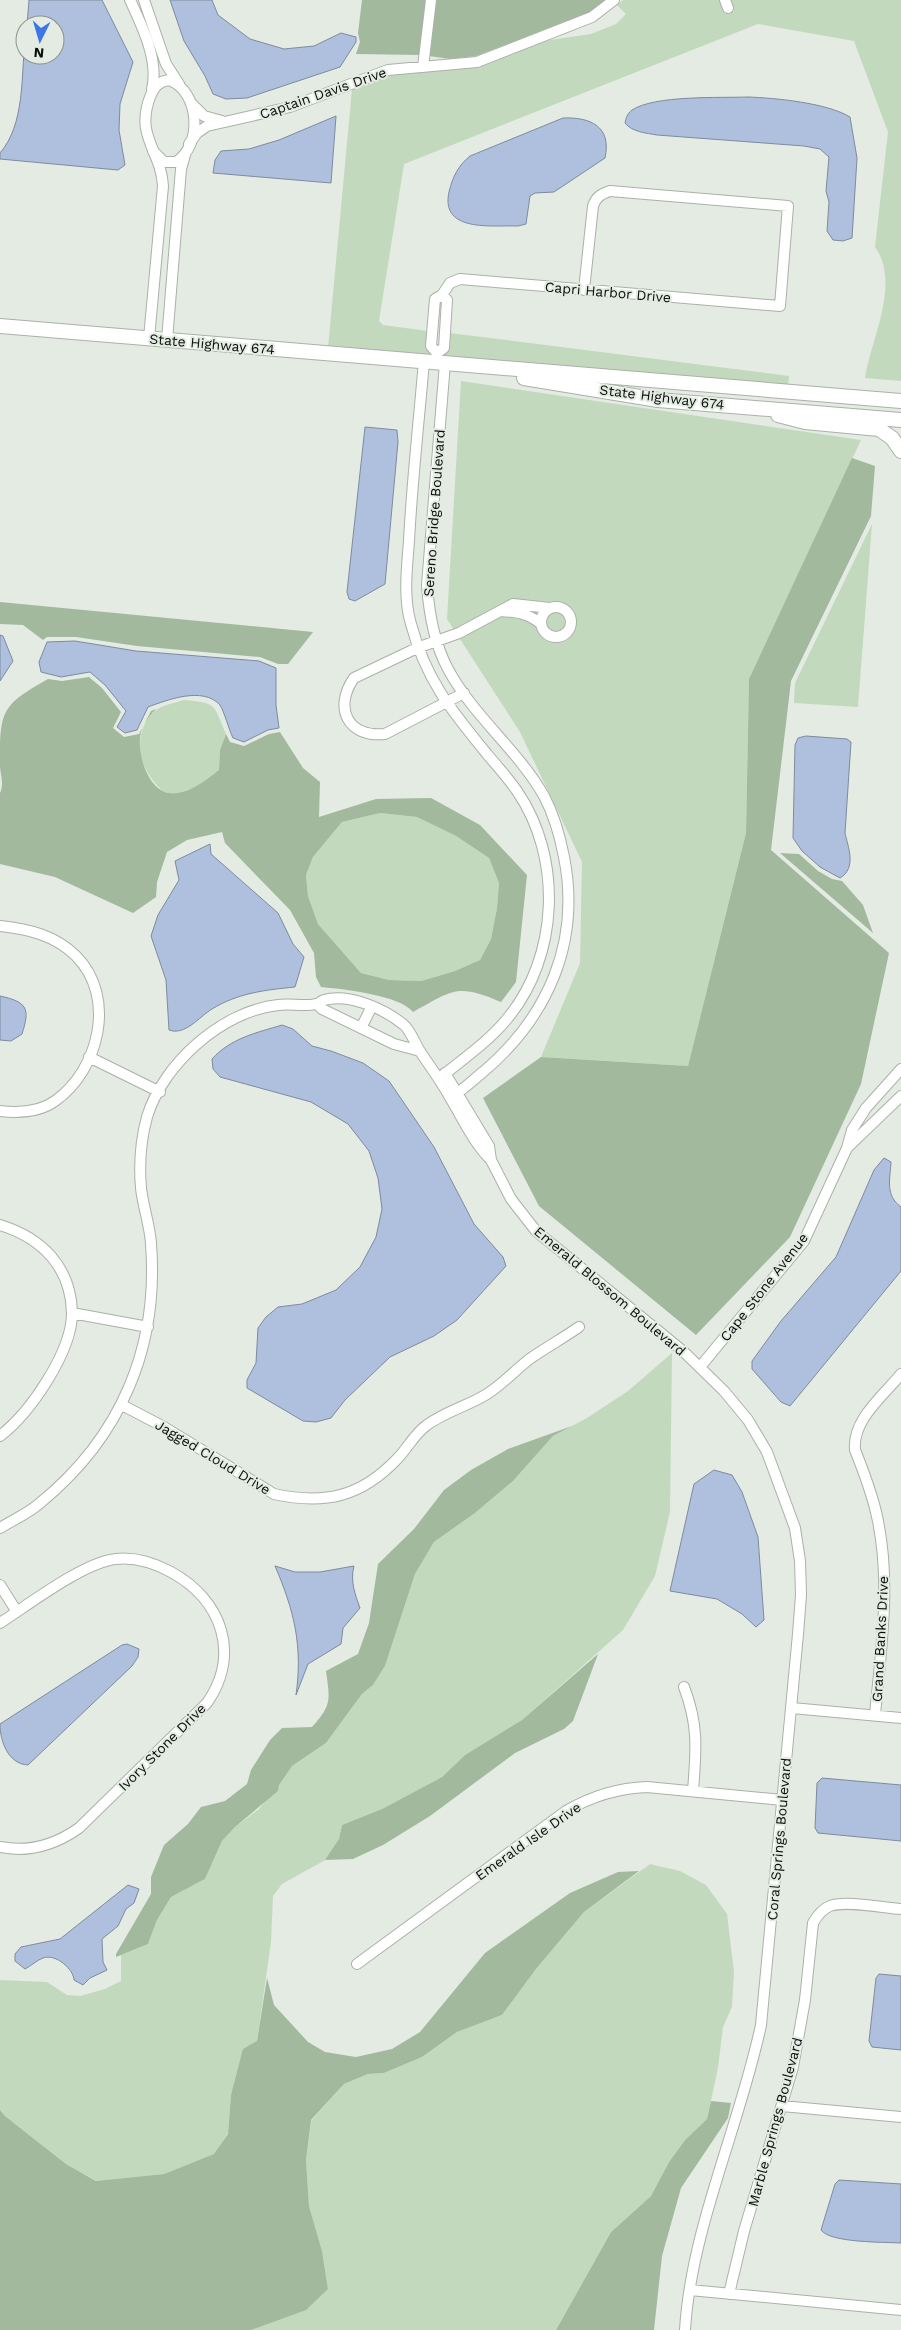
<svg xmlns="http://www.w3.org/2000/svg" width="901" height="2330" font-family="'Work Sans',sans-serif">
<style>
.green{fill:#c3d9be}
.forest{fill:#a2b99e;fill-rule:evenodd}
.water{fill:#afc0de;stroke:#7e8a9e}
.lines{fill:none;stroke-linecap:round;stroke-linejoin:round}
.minor-casing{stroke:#aab1a8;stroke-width:12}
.secondary-casing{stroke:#aab1a8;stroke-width:16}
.minor{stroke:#fff;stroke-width:10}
.secondary{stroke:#fff;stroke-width:14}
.labels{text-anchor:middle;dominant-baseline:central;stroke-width:4;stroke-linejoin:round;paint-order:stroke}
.street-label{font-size:14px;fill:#0a0d0a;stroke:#e3ebe2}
</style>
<rect width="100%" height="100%" fill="#e3ebe2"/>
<!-- green -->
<path class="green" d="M 623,0 L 720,0 L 725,14 L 734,11 L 730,0 L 901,0 L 901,381 L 865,378 C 871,339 901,283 875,247 L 888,132 L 854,41 L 758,24 L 404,164 L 379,321 L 383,325 L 428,331 L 427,346 L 433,355 L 328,348 L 352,89 L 389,75 L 427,72 L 543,41 L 591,34 L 616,24 L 626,14 L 617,5 Z
M 450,333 L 789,376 L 788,387 L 442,356 L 447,352 Z
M 461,381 L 861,440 L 749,679 L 746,833 L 688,1066 L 541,1057 L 580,963 L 582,862 L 520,732 L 447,619 Z
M 872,524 L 858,707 L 794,703 L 795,683 Z
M 184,700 C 218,703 213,704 226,734 L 220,750 L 219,770 C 205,781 189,794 171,793 C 164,793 159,788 155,783 C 137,762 133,731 155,711 C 161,705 175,703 184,700 Z
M 380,813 L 417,817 L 456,836 L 489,858 L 499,883 L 497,908 L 491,939 L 480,960 L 455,971 L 421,981 L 389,980 L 361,973 L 318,924 L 308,896 L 306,875 L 313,857 L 342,822 Z
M 672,1353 L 670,1512 L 655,1576 L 623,1630 L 522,1720 L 465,1755 L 442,1777 L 382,1809 L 342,1825 L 339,1839 L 327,1859 L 282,1884 L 273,1896 L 271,1942 L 257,2041 L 231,2095 L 228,2133 L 215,2154 L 164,2174 L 97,2181 L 66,2164 L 5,2116 L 0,2110 L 0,1980 L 47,1982 L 67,1995 L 80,1996 L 105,1989 L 121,1981 L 121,1955 L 148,1944 L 157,1920 L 171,1897 L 205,1879 L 222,1841 L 235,1827 L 259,1809 L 292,1766 L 326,1743 L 362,1694 L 373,1685 L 385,1666 L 415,1574 L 434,1542 L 475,1513 L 513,1481 L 553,1436 L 587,1418 L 628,1391 Z
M 650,1864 L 680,1871 L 706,1885 L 727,1914 L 734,1972 L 732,2007 L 723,2027 L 718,2068 L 707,2119 L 685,2140 L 669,2162 L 651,2196 L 611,2232 L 556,2330 L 251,2330 L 273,2321 L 328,2289 L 322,2251 L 309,2206 L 306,2160 L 311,2121 L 344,2084 L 368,2074 L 384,2073 L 422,2057 L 457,2032 L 502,2015 L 536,1969 L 584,1912 Z"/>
<!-- forest -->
<path class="forest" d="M 362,0 L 426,0 L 420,55 L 356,54 L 360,42 L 358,33 Z
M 436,0 L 606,0 L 590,12 L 476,56 L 450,59 L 429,56 Z
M 852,458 L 875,466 L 871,516 L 791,681 L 771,850 L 889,953 L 861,1084 L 790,1237 L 696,1335 L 539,1206 L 483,1098 L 541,1057 L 688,1066 L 746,833 L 749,679 Z
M 0,602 L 313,632 L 288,664 L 278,664 L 260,657 L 137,646 L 76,637 L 47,637 L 43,640 L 23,625 L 0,624 Z
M 89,677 L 102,688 L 121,712 L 113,728 L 124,737 L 139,734 L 151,711 L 156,709 C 151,715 143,723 141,732 C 136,750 147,791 170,793 C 188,795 206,780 219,770 L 220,750 L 226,734 L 230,742 L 244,746 L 269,734 L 280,732 L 303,768 L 320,782 L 319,817 L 376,799 L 431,798 L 480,825 L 527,875 L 516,982 L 501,1002 C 457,983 453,990 413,1012 C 400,995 342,989 321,987 L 316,977 L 314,953 L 290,910 L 225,843 L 222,832 L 187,840 L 167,852 L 157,882 L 156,897 L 133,913 L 55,877 L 0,864 L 0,793 C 4,784 1,777 0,767 C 0,711 0,706 48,679 L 62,681 ZM 380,813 L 417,817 L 456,836 L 489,858 L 499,883 L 497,908 L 491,939 L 480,960 L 455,971 L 421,981 L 389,980 L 361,973 L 318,924 L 308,896 L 306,875 L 313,857 L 342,822 Z
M 780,853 L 799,854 L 818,871 L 832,879 L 842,881 L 863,905 L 873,933 Z
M 572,1426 L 553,1436 L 513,1481 L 475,1513 L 434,1542 L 415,1574 L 385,1666 L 373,1685 L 362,1694 L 326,1743 L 292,1766 L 279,1785 L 278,1791 L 235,1827 L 222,1841 L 205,1879 L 171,1897 L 157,1920 L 148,1944 L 116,1957 L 116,1954 L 151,1894 L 151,1877 L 164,1845 L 188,1824 L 201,1807 L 225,1801 L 247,1784 L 251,1770 L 270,1740 L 282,1728 L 312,1727 C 332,1705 330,1700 326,1671 L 358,1654 L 369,1623 L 378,1564 L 414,1529 L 444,1490 L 471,1470 L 508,1449 Z
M 598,1654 L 573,1721 L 564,1729 L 515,1753 L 430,1816 L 383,1845 L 353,1859 L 325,1860 L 339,1839 L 342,1825 L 382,1809 L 442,1777 L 465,1755 L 522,1720 Z
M 639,1871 L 584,1912 L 536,1969 L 502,2015 L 457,2032 L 422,2057 L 384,2073 L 368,2074 L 344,2084 L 311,2120 L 306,2160 L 309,2206 L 322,2251 L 328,2289 L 306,2310 L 251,2330 L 0,2330 L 0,2110 L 5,2116 L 66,2164 L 96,2181 L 164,2174 L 214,2154 L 228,2134 L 231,2095 L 243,2049 L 257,2041 L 267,1978 L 274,2005 L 308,2042 L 325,2052 L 356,2057 L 392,2049 L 420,2032 L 485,1953 L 570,1893 L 618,1872 Z
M 711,2101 L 731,2103 L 728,2118 L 681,2188 L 662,2256 L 654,2330 L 556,2330 L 611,2232 L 651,2196 L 669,2162 L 685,2140 L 707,2119 Z"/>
<!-- water -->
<path class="water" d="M 29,0 L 102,0 L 133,62 L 120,104 L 119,130 L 125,165 L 118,170 L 0,159 L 0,153 C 25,124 21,77 25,41 L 25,55 L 55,55 L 55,25 L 27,25 Z
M 170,0 L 212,0 L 218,15 L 250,39 L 284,49 L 314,46 L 341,33 L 356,37 L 356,42 L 340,67 L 247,98 L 226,99 L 213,94 L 205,76 L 184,41 Z
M 748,97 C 776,98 827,103 850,117 L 857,158 L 852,238 L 843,241 L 833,240 L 827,231 L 829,202 L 826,191 L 829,157 L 820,149 L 804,146 L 657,135 C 646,133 632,132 625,123 C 626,118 627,114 632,110 C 655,95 720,98 748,97 Z
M 336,116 L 331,183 L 213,173 L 215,160 L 221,151 L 249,149 L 279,140 Z
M 563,118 C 590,117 612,126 605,158 L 554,192 L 535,193 L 530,196 L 526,224 L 518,226 C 493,225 440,233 449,192 C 453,176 458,166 470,156 Z
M 365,427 L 397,430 L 398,442 L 385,584 L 355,601 L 349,599 L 347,592 Z
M 0,635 L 3,636 L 13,661 L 0,681 Z
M 75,641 L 136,651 L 259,661 L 276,668 L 276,705 L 279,728 L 268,730 L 244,742 L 233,738 C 229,730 224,711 220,705 C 203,686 167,700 148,707 L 137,730 L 125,733 L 117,727 L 126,711 L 105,685 L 90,672 L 61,677 L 41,672 L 39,662 L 47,642 Z
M 806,736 L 847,739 L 851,742 L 845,833 C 848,847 857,868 840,878 L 820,867 L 802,851 L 793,838 L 795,745 L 798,738 Z
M 210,844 L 211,854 L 278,913 L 293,944 L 304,957 L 295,987 C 265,990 238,993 212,1009 C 199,1017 185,1036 169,1030 L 166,980 L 151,936 L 158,915 L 179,880 L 175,861 Z
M 0,996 C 28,1002 30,1009 22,1034 L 11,1041 L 0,1040 Z
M 282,1025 L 293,1029 L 312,1046 L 331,1051 L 363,1063 L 389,1081 L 434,1147 L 474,1224 L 503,1257 L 506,1266 L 457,1320 L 434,1336 L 390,1357 L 345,1400 L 331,1418 L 316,1422 L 303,1421 L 247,1388 L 247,1380 L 256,1363 L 258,1328 L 266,1317 L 278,1307 L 302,1304 L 336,1290 L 360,1267 L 376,1237 L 382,1209 L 378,1178 L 369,1151 L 348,1124 L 311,1102 L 220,1077 L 213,1069 L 212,1059 C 231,1038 256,1033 282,1025 Z
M 884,1158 L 891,1162 C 890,1180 885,1195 901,1207 L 901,1271 L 790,1406 L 781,1402 L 752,1369 L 752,1361 L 781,1321 L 836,1257 L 874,1170 Z
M 714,1470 L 732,1475 L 742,1492 L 758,1537 L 764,1620 L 756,1627 L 742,1614 L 717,1599 L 670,1591 L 694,1484 Z
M 275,1566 L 295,1572 L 320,1572 L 354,1566 C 350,1581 355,1594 360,1608 L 343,1628 L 341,1644 L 308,1664 L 296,1695 C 303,1646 294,1610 275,1566 Z
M 127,1644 L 139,1649 L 138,1657 L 132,1666 L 28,1765 C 8,1764 0,1741 0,1724 L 122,1645 Z
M 822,1778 L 901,1785 L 901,1841 L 818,1833 L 815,1828 L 817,1783 Z
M 128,1885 L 139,1889 L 134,1903 L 126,1909 L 118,1926 L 102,1939 L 103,1962 L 107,1970 L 90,1978 L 83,1985 L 74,1980 C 74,1970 56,1953 43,1958 C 37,1960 31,1966 25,1969 L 15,1961 L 15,1954 L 21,1947 L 60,1939 Z
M 879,1974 L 901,1976 L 901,2050 L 872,2047 L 869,2041 L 876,1978 Z
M 839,2180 L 901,2184 L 901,2243 C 884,2242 830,2243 821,2230 L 835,2184 Z"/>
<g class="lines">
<defs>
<path id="minor" d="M 130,0 C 142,26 159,60 152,89
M 144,0 L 166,64 L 179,84
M 725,0 L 728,8
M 423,67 L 431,0
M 192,104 L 204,116 L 222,121
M 189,144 L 197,133 L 207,126 L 290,107 L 388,70 L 477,62 L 592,17 L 614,0
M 442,295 L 450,283 L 460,279 L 780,306 L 788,206 L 610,191 C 601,194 596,197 593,206 L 584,290
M 442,295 L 447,300 L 444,348 L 437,353 L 431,346 L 435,299 Z
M 149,338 L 163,186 C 161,150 135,137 150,97 C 154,87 159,81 169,80 C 200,91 203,145 176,162 L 164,162 L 153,151
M 167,340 L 181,169 L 185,155
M 424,361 C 419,421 412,481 409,541 C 407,567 403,598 411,624 C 426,680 451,710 487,754 C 497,766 508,778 517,791 C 563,858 559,957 507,1019 C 488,1042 463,1059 441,1077
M 445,363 L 427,585 C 429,614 434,643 448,669 C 473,716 518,750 544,796 C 554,815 560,836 564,857 C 581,942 548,1017 483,1072 C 473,1080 464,1089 453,1096
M541 622a15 15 0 1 1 30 0a15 15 0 1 1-30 0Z
M 541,624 C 528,613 517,612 500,611 L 513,604 L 550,608
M 464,693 L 385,734 C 348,738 333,708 354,678 L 417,648 L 459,633 L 500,611
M 0,926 C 28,929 55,935 76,956 C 117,997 99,1070 55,1101 C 40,1112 18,1113 0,1111
M 317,1004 L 322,1009 L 394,1044 L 420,1051
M 361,1028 L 372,1006
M 89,1057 L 160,1092
M 445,1073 L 489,1146 L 491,1160 L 511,1199 L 536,1231 L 684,1352 L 724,1391 L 748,1420 L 767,1452 L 795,1528 L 800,1561 L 801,1595 L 798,1634 L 761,2025 C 740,2125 691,2229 685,2330
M 847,1148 L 901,1096
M 0,1225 C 42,1238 71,1267 72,1313 C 72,1352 30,1413 0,1436
M 72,1313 L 148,1327
M 700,1367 L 804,1241 L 847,1148 L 852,1130 L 866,1108 L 901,1069
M 122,1405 L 164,1427 L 274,1494 C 325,1505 361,1497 397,1459 C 408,1448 414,1434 427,1425 C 446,1411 468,1406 487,1394 C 503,1384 516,1369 531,1358 C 547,1347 563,1338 579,1327
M 0,1528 C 13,1520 29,1513 40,1503 C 121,1437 159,1347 151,1244 C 150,1225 143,1207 141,1188 C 139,1165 141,1139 147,1117 C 163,1064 222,1011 278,1005 C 290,1003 304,1007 316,1004 C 322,1003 318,1002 324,1000 C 349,993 385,1009 404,1025 C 411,1031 415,1044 421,1053 C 432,1069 443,1084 452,1101 C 464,1121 474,1143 491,1160
M 0,1585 L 17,1612
M 0,1623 C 28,1605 84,1562 116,1559 C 135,1557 154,1563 171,1572 C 222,1600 241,1654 207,1703 L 79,1828 C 55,1845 30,1853 0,1847
M 684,1687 C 699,1726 696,1751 693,1791
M 792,1708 L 901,1718
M 875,1715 C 881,1648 892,1579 876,1512 C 871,1491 863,1470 855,1450 C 852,1420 883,1396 901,1374
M 357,1964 L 566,1811 C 592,1796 617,1788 647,1787 L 783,1800
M 782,2106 L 901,2117
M 690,2290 L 901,2310
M 729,2294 L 744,2231 L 793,2067 L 805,2000 L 813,1923 C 817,1916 822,1909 830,1906 C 845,1900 884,1908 901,1909"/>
<path id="secondary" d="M 0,326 L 901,401
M 524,378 L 658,400 L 901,420
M 778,415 L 805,422 L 879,429 L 892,438 L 901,451"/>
</defs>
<!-- minor casing -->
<use href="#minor" class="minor-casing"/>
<!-- secondary casing -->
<use href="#secondary" class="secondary-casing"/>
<!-- minor -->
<use href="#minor" class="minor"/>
<!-- secondary -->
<use href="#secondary" class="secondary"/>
</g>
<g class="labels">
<!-- street labels -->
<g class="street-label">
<text transform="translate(323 93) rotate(-19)">Captain Davis Drive</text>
<text transform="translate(608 292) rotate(5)">Capri Harbor Drive</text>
<text transform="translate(212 344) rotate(5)">State Highway 674</text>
<text transform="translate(662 397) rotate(7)">State Highway 674</text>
<text transform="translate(434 513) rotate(-86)">Sereno Bridge Boulevard</text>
<text transform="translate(764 1287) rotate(-52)">Cape Stone Avenue</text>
<text transform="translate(610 1291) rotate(40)">Emerald Blossom Boulevard</text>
<text transform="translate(213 1457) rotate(31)">Jagged Cloud Drive</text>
<text transform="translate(880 1639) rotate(-87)">Grand Banks Drive</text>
<text transform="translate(162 1747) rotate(-45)">Ivory Stone Drive</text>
<text transform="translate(779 1839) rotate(-85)">Coral Springs Boulevard</text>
<text transform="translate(528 1841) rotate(-35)">Emerald Isle Drive</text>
<text transform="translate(775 2122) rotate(-75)">Marble Springs Boulevard</text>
</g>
</g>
<!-- north arrow -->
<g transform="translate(40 40) rotate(185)"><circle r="24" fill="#e3ebe2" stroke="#8c928c"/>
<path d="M0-4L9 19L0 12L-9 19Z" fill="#3b77e6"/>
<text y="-8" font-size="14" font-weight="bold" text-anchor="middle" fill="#0a0d0a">N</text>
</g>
</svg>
